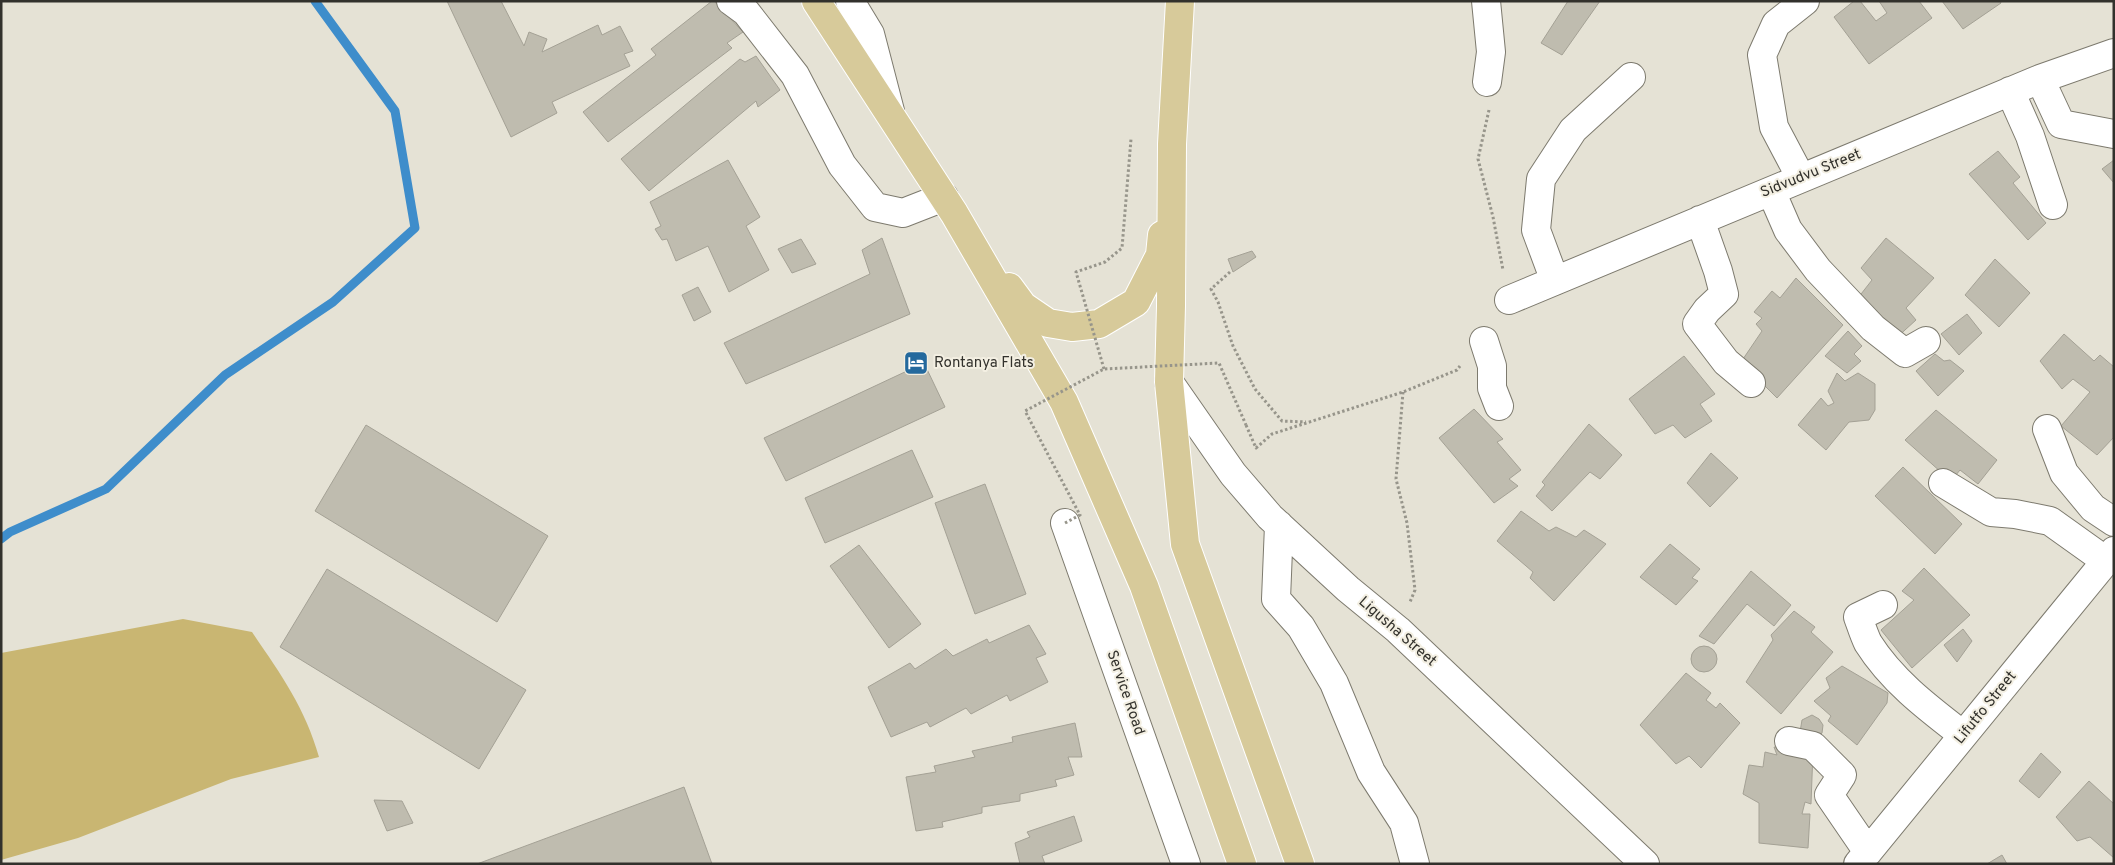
<svg xmlns="http://www.w3.org/2000/svg" width="2115" height="865" font-family="Overpass,sans-serif">
<style>
.green{fill:#c9b672}
.lines{fill:none;stroke-linecap:round;stroke-linejoin:round}
.stream{stroke:#3e8dcb;stroke-width:9}
.building{fill:#bfbcaf;stroke:#a4a195}
.minor-casing{stroke:#7d7a6e;stroke-width:30}
.major-casing{stroke:#fff;stroke-width:30}
.path{stroke:#97958b;stroke-width:3;stroke-dasharray:2.5 2.5;stroke-linecap:butt}
.minor{stroke:#fff;stroke-width:28}
.major{stroke:#d7ca9a;stroke-width:28}
.path-bridge{stroke:#97958b;stroke-width:3;stroke-dasharray:2.5 2.5;stroke-linecap:butt}
.labels{text-anchor:middle;dominant-baseline:central;stroke-width:4;stroke-linejoin:round;paint-order:stroke}
.street-label{font-size:15px;fill:#32312c;stroke:#f3efe2}
.poi-label{font-size:15px;fill:#32312c;stroke:#f3efe2;text-anchor:start}
</style>
<rect width="100%" height="100%" fill="#e5e2d5"/>
<!-- green -->
<path class="green" d="M 183,619 L 252,632 C 280,673 305,707 319,757 L 231,779 L 78,838 L 1,860 L 1,653 Z"/>
<g class="lines">
<!-- stream -->
<path class="stream" d="M 1,539 L 10,532 L 106,489 L 225,375 L 333,302 L 415,228 L 395,111 L 315,1"/>
</g>
<!-- building -->
<path class="building" d="M 447,1 L 501,1 L 524,46 L 529,32 L 547,39 L 542,52 L 598,25 L 602,35 L 620,26 L 633,51 L 624,54 L 630,66 L 552,102 L 557,113 L 511,137 Z
M 712,1 L 714,1 L 743,32 L 727,43 L 732,48 L 608,142 L 583,112 L 656,55 L 651,49 Z
M 1568,1 L 1600,1 L 1562,55 L 1541,43 Z
M 1854,1 L 1860,1 L 1876,21 L 1887,13 L 1879,1 L 1919,1 L 1932,18 L 1869,64 L 1834,17 Z
M 1942,1 L 2000,1 L 2001,3 L 1963,29 Z
M 756,56 L 780,90 L 758,107 L 756,101 L 649,191 L 621,159 L 740,59 L 745,62 Z
M 1998,151 L 2020,177 L 2013,183 L 2046,223 L 2028,240 L 1969,174 Z
M 728,160 L 760,217 L 746,226 L 769,270 L 729,292 L 708,246 L 676,261 L 667,239 L 662,240 L 655,229 L 661,226 L 650,202 Z
M 2114,160 L 2114,183 L 2102,169 Z
M 882,238 L 910,314 L 746,384 L 724,343 L 870,274 L 862,250 Z
M 1886,238 L 1934,278 L 1906,308 L 1916,320 L 1894,340 L 1854,303 L 1872,280 L 1861,268 Z
M 801,239 L 816,264 L 792,273 L 778,249 Z
M 1252,251 L 1256,257 L 1233,272 L 1228,259 Z
M 1995,259 L 2030,293 L 1999,327 L 1965,295 Z
M 1796,278 L 1843,325 L 1777,398 L 1741,362 L 1762,331 L 1756,324 L 1762,318 L 1754,312 L 1772,291 L 1780,298 Z
M 698,287 L 711,312 L 694,321 L 682,295 Z
M 1967,314 L 1982,333 L 1959,355 L 1941,334 Z
M 1848,331 L 1862,346 L 1854,354 L 1861,361 L 1847,373 L 1825,356 Z
M 2064,334 L 2094,361 L 2100,355 L 2114,367 L 2114,437 L 2097,455 L 2061,426 L 2090,392 L 2073,379 L 2062,389 L 2040,361 Z
M 1935,354 L 1944,361 L 1950,360 L 1964,371 L 1938,396 L 1916,371 Z
M 1684,356 L 1715,394 L 1700,404 L 1712,421 L 1685,438 L 1673,425 L 1655,434 L 1629,399 Z
M 924,363 L 945,407 L 786,481 L 764,438 Z
M 1837,373 L 1845,381 L 1858,373 L 1875,384 L 1875,410 L 1869,420 L 1849,422 L 1826,450 L 1798,425 L 1821,398 L 1828,406 L 1834,403 L 1828,391 Z
M 1474,409 L 1503,439 L 1497,442 L 1521,470 L 1509,479 L 1518,486 L 1494,503 L 1439,438 Z
M 1936,410 L 1997,460 L 1978,484 L 1960,470 L 1951,481 L 1905,440 Z
M 1589,424 L 1622,455 L 1600,479 L 1590,472 L 1552,511 L 1536,496 L 1545,485 L 1542,482 Z
M 366,425 L 548,536 L 497,622 L 315,511 Z
M 912,450 L 933,497 L 825,543 L 805,498 Z
M 1711,453 L 1738,478 L 1710,507 L 1687,483 Z
M 1903,467 L 1962,524 L 1935,554 L 1875,496 Z
M 985,484 L 1026,594 L 975,614 L 935,503 Z
M 1521,511 L 1549,531 L 1556,527 L 1576,537 L 1584,530 L 1606,544 L 1554,601 L 1530,578 L 1533,572 L 1497,541 Z
M 1670,544 L 1700,569 L 1692,578 L 1698,581 L 1676,605 L 1640,577 Z
M 859,545 L 921,624 L 889,648 L 830,566 Z
M 1924,568 L 1970,615 L 1912,668 L 1881,630 L 1914,600 L 1902,591 Z
M 327,569 L 526,690 L 479,769 L 280,647 Z
M 1751,571 L 1791,605 L 1774,626 L 1747,604 L 1714,644 L 1699,636 Z
M 1794,611 L 1815,627 L 1811,632 L 1833,652 L 1781,714 L 1746,682 L 1773,640 L 1771,635 Z
M 1029,625 L 1046,654 L 1036,658 L 1048,682 L 1010,701 L 1007,695 L 971,714 L 966,708 L 930,727 L 927,722 L 891,737 L 868,687 L 910,663 L 915,669 L 946,649 L 953,656 L 987,639 L 989,643 Z
M 1963,629 L 1972,641 L 1957,662 L 1944,645 Z
M1691 659a13 13 0 1 1 26 0a13 13 0 1 1-26 0Z
M 1842,666 L 1888,693 L 1887,703 L 1857,745 L 1828,721 L 1831,716 L 1814,701 L 1830,688 L 1826,678 Z
M 1686,673 L 1711,693 L 1706,700 L 1716,708 L 1720,703 L 1740,723 L 1701,768 L 1689,756 L 1676,764 L 1640,725 Z
M 1812,715 L 1819,719 L 1823,725 L 1822,733 L 1819,736 L 1800,732 L 1802,720 Z
M 1075,723 L 1082,757 L 1068,757 L 1074,775 L 1055,780 L 1057,786 L 1020,794 L 1020,801 L 982,807 L 982,813 L 942,822 L 943,827 L 916,831 L 906,777 L 936,772 L 934,766 L 975,757 L 972,751 L 1013,742 L 1012,737 Z
M 1774,747 L 1813,751 L 1811,804 L 1805,802 L 1802,814 L 1810,814 L 1808,848 L 1759,843 L 1759,803 L 1743,794 L 1749,765 L 1763,767 L 1765,752 L 1777,755 Z
M 2041,753 L 2061,772 L 2039,798 L 2019,781 Z
M 2089,781 L 2114,804 L 2114,858 L 2090,837 L 2077,841 L 2056,817 Z
M 684,787 L 712,864 L 477,864 Z
M 374,800 L 402,801 L 413,823 L 387,831 Z
M 1074,816 L 1082,841 L 1042,856 L 1045,864 L 1020,864 L 1015,843 L 1030,837 L 1027,832 Z
M 2002,855 L 2007,864 L 1987,864 Z"/>
<g class="lines">
<defs>
<path id="minor" d="M 731,1 L 746,12 L 795,75 L 842,165 L 875,207 L 903,213 L 944,197
M 850,1 L 870,34 L 890,111
M 1486,1 L 1491,52 L 1487,82
M 2040,79 L 2061,124 L 2114,134
M 2010,91 L 2030,136 L 2053,205
M 1801,178 L 1774,127 L 1762,55 L 1776,24 L 1805,1
M 1771,191 L 1788,230 L 1818,270 L 1873,328 L 1905,353 L 1926,341
M 1700,220 L 1718,271 L 1724,294 L 1707,310 L 1697,324 L 1726,362 L 1751,383
M 1555,281 L 1536,230 L 1541,179 L 1573,130 L 1631,77
M 1509,300 L 2040,79 L 2114,53
M 1484,341 L 1492,366 L 1492,388 L 1499,406
M 1169,382 L 1233,474 L 1270,517 L 1348,589 L 1398,630 L 1645,864
M 2047,429 L 2064,473 L 2093,508 L 2114,522
M 1943,483 L 1991,512 L 2015,514 L 2050,521 L 2106,561
M 1065,523 L 1186,864
M 1279,525 L 1276,599 L 1301,627 L 1334,683 L 1371,772 L 1404,823 L 1415,864
M 1883,605 L 1858,617 C 1861,625 1864,635 1868,643 C 1892,681 1928,708 1963,735
M 1789,741 L 1813,746 L 1842,775 L 1829,795 L 1868,852
M 1858,864 L 2114,551"/>
<path id="major" d="M 816,1 L 954,213 L 1064,402 L 1144,586 L 1242,864
M 1180,1 L 1172,144 L 1171,306 L 1169,382 L 1185,544 L 1300,864
M 1009,287 L 1023,306 L 1048,323 L 1072,327 L 1099,324 L 1136,302 L 1160,255 L 1162,235"/>
</defs>
<!-- minor casing -->
<use href="#minor" class="minor-casing"/>
<!-- major casing -->
<use href="#major" class="major-casing"/>
<!-- path -->
<path class="path" d="M 1489,110 L 1478,159 L 1493,217 L 1503,270
M 1230,272 L 1211,289 L 1218,302 L 1233,346 L 1255,389 L 1282,421 L 1306,422
M 1403,392 L 1396,479 L 1407,523 L 1415,590 L 1410,602
M 1246,425 L 1256,448 L 1272,434 L 1403,392 L 1457,370 L 1460,366"/>
<!-- minor -->
<use href="#minor" class="minor"/>
<!-- major -->
<use href="#major" class="major"/>
<!-- path-bridge -->
<path class="path-bridge" d="M 1104,369 L 1076,272 L 1105,262 L 1122,248 L 1131,139
M 1065,523 L 1080,515 L 1025,411 L 1104,369 L 1219,363 L 1246,425"/>
</g>
<!-- icons -->
<defs>
<symbol id="hotel-square" viewBox="-11 -11 22 22"><rect x="-9" y="-9" width="18" height="18" rx="4" fill="#24699d" stroke="#f3efe2"/><path d="M-6-4.5h1.5V1H6V5H4.5V3h-9V5H-6ZM-4 0a1.8 1.8 0 1 1 3.6 0ZM.5 0V-2.5h3Q6-2.5 6 0Z" fill="#fff"/></symbol>
</defs>
<g fill-rule="evenodd">
<use href="#hotel-square" x="902" y="349" width="28" height="28"/>
</g>
<g class="labels">
<!-- street labels -->
<g class="street-label">
<text transform="translate(1811 174) rotate(-22)">Sidvudvu Street</text>
<text transform="translate(1397 632) rotate(41)">Ligusha Street</text>
<text transform="translate(1125 693) rotate(71)">Service Road</text>
<text transform="translate(1986 708) rotate(-51)">Lifutfo Street</text>
</g>
<!-- poi labels -->
<g class="poi-label">
<text x="934" y="363">Rontanya Flats</text>
</g>
</g>
<!-- border -->
<rect width="2115" height="865" fill="none" stroke="#32312c" stroke-width="5"/>
</svg>
